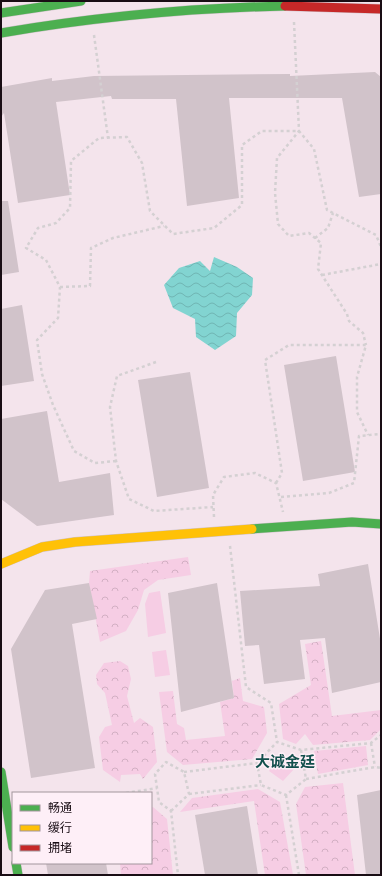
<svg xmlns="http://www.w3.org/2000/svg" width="382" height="876" font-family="'Noto Sans','Noto Sans SC',sans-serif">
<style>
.grass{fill:#f6cde4}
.forest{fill:url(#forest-crowns)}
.water{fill:url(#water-waves)}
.building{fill:#d1c3ca}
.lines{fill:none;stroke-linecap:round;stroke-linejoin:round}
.fast-casing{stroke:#cec1c8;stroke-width:10}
.slow-casing{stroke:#cec1c8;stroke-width:10}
.jam-casing{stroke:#cec1c8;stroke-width:10}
.path{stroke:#d4d0d2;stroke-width:2.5;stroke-dasharray:3 3;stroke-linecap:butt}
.fast{stroke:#4caf50;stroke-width:9}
.slow{stroke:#ffc107;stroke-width:9}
.jam{stroke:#c62828;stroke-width:9}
.labels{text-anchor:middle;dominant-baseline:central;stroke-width:3;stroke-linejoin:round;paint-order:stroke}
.neighbourhood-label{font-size:15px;font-weight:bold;fill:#124f4c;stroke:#feeff7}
</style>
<defs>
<pattern id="forest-crowns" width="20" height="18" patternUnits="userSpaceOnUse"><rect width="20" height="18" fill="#f6cde4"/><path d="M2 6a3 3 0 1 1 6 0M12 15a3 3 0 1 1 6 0" fill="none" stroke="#d2afc3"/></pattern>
<pattern id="water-waves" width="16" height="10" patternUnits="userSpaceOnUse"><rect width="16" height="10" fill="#82d4d1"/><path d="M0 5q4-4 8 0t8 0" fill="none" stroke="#70b5b3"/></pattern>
</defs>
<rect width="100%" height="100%" fill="#f4e4ec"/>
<!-- grass -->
<path class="grass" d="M 160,591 L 166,633 L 148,637 L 145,604 L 149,593 Z
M 166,650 L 170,675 L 155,677 L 152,652 Z
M 280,757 L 295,768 L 283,781 L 269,771 Z"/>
<!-- forest -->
<path class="forest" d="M 188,557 L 191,575 L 158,580 L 144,590 L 138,610 L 126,631 L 100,642 L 89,583 L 90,571 Z
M 321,641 L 332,716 L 381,710 L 381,729 L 370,740 L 313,745 L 305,734 L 296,744 L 283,739 L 279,704 L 311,685 L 305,644 Z
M 120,661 L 128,666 L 131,679 L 127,696 L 134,723 L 140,718 L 153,727 L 157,762 L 143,779 L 140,774 L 121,775 L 120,782 L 103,770 L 99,737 L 105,727 L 112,725 L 105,693 L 97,684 L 96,675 L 104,663 Z
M 240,678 L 243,701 L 264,707 L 267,733 L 252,759 L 183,765 L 167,752 L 159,692 L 173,691 L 177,724 L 184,728 L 186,740 L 225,736 L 220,702 L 234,698 L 232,681 Z
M 366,746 L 368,765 L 318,774 L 314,751 Z
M 343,783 L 355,875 L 306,875 L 296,804 L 305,787 Z
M 258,789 L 280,802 L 293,875 L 265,875 L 254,801 L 180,812 L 192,798 Z
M 153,807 L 167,819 L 173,875 L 121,875 L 120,863 L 151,863 L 151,808 Z"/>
<!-- water -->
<path class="water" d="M 214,257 L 237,267 L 253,278 L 252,295 L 237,313 L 236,336 L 215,350 L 196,337 L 195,319 L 173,308 L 164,285 L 179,268 L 200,261 L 210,271 Z"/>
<!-- building -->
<path class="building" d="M 375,72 L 381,77 L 381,194 L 359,197 L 342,98 L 229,98 L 239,198 L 187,206 L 176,99 L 112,99 L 111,96 L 56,102 L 70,195 L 18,203 L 4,113 L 1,117 L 1,87 L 52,78 L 52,81 L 94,76 L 290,74 L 290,76 Z
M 1,201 L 8,201 L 19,272 L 1,275 Z
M 22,305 L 34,381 L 1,386 L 1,309 Z
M 336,356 L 355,472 L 303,481 L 284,365 Z
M 190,372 L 209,488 L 157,497 L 138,380 Z
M 47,411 L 59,482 L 110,473 L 114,515 L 37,526 L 1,499 L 1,419 Z
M 368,564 L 381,645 L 381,682 L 332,693 L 325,638 L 300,640 L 305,679 L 264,684 L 259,645 L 245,646 L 240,591 L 320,586 L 318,574 Z
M 89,583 L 97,619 L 72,624 L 95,768 L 31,778 L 11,649 L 45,590 Z
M 217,583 L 234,698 L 181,712 L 168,593 Z
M 381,790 L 381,875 L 366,875 L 357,795 Z
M 247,806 L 258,875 L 205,875 L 195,815 Z
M 46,863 L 106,863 L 108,875 L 48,875 Z"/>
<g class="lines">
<defs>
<path id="fast" d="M 1,13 L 81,1
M 1,33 C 95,17 189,8 285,6
M 252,529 L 352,522 L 381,524
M 1,772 L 13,847
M 16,863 L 18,875"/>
<path id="slow" d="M 1,564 L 42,547 L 75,542 L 252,529"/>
<path id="jam" d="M 285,6 L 381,9"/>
</defs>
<!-- fast casing -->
<use href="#fast" class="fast-casing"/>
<!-- slow casing -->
<use href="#slow" class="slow-casing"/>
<!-- jam casing -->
<use href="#jam" class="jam-casing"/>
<!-- path -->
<path class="path" d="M 294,22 L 299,131 L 277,158 L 275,193 L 278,224 L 289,236 L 309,233 L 321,243 L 318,269 L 347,314 L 349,321 L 363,333 L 366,345
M 94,35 L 108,138
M 315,238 L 328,228 L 333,213
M 322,275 L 381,264
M 60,287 L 90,286 L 91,248 L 113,238 L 164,226
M 156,362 L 117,376 L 110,407 L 116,461 L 129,499 L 154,511 L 213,507
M 116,461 L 95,463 L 74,451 L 53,405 L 42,374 L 37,340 L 58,318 L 60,287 L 46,260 L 26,248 L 38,228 L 56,223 L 70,208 L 71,161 L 99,138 L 127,137 L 142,163 L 150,211 L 173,234 L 214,228 L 242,205 L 242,145 L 262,131 L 299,131 L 314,149 L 327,210 L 376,235 L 381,247
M 276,483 L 282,473 L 265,360 L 289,345 L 366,345 L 357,377 L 357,412 L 368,435
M 281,497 L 329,493 L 354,483 L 359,436 L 381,434
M 214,517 L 213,495 L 224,477 L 255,473 L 276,483 L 283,512
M 230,546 L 246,687 L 271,703 L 277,742
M 371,743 L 375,767
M 301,750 L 306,779 L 286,795 L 261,785 L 257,763 L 277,742 L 301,750 L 371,743 L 381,735
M 184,772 L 257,763
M 306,779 L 375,767 L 381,768
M 126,793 L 157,788
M 189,794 L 261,785
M 286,795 L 299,875
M 171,811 L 189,794 L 184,772 L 166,762 L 155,774 L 159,802 L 171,811 L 178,875"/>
<!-- fast -->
<use href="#fast" class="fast"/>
<!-- slow -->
<use href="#slow" class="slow"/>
<!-- jam -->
<use href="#jam" class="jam"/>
</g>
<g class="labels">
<!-- neighbourhood labels -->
<g class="neighbourhood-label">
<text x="285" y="761">大诚金廷</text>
</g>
</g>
<!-- border -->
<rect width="382" height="876" fill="none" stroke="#190d14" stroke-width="4"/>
<!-- legend -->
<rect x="12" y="792" width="140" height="72" fill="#feeff7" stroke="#a2959c"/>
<rect x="20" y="805" width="20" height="6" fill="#4caf50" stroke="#a2959c"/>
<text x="48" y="812" font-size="12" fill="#190d14">畅通</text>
<rect x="20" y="825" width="20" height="6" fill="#ffc107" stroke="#a2959c"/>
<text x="48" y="832" font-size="12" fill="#190d14">缓行</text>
<rect x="20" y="845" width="20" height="6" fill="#c62828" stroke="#a2959c"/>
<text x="48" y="852" font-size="12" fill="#190d14">拥堵</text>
</svg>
